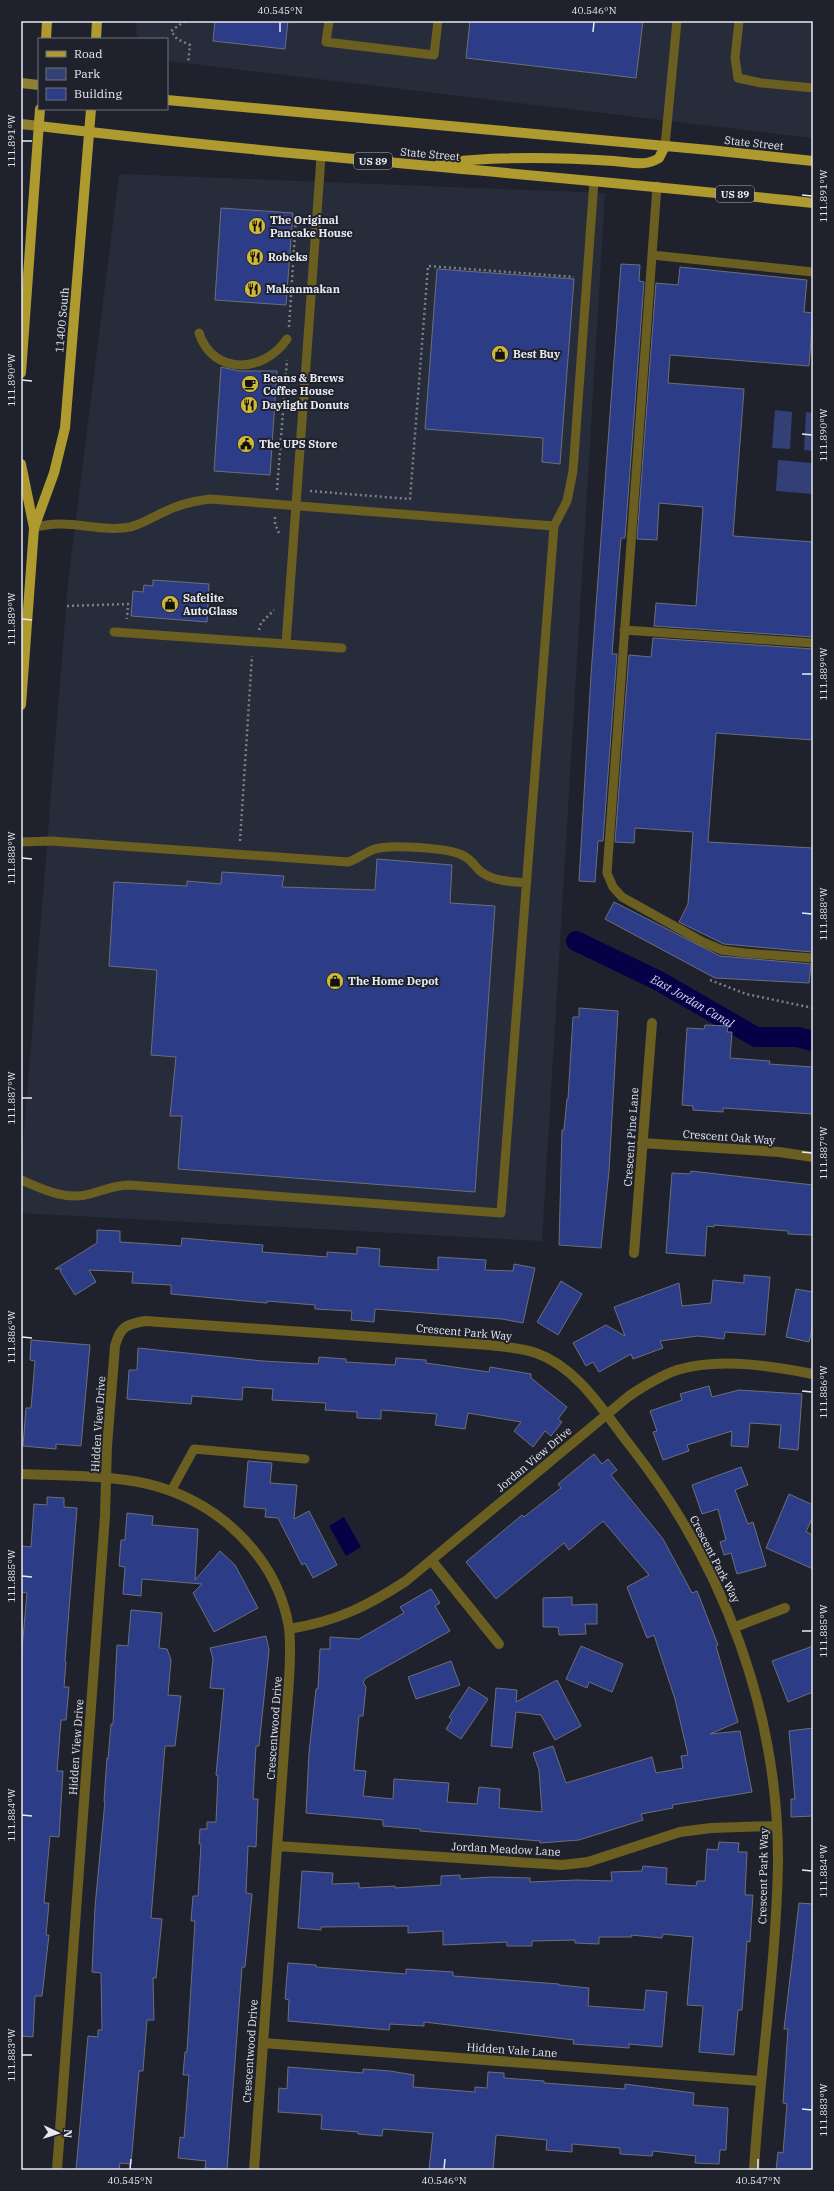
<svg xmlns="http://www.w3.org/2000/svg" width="834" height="2191" font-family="'IBM Plex Serif',serif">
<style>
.built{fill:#272c3b}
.green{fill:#324075}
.water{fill:#060046}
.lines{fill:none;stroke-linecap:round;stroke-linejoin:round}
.canal{stroke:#060046;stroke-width:20}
.building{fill:#2c3c86;stroke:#6b6f7b}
.path{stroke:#7c7f87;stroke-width:2.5;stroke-dasharray:2 3;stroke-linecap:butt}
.service{stroke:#6a5e20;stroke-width:9}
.minor{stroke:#6a5e20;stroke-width:10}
.secondary{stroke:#8f8031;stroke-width:10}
.primary{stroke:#ae9a2e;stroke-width:10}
.ticks{fill:none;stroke:#e8eaf1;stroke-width:1.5}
.labels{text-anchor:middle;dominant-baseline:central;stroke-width:4;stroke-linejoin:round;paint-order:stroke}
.shield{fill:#1f222c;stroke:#acaeb6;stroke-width:1}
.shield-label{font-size:10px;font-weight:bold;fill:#e8eaf1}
.street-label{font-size:11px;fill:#e8eaf1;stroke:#1f222c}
.poi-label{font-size:11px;font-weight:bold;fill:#e8eaf1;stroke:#1f222c;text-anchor:start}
.water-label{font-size:12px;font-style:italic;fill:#d5dcf2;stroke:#1f222c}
.neatline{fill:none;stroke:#e8eaf1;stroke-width:1.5}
.ticks-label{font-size:10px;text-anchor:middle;fill:#e8eaf1}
</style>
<rect width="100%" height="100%" fill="#1f222c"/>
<!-- built -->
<path class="built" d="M 137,21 L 813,21 L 813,138 L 167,61 L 167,39 L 138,39 L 136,31 Z
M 119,174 L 605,193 L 542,1241 L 21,1213 L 21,1169 L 68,583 Z"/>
<!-- green -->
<path class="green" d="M 775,410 L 792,412 L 790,449 L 772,448 Z
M 806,412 L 813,413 L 813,451 L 804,450 Z
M 778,460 L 813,463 L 813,494 L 776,491 Z"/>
<!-- water -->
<path class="water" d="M 344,1517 L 361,1547 L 346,1556 L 329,1526 Z"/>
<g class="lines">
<!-- canal -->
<path class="canal" id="s1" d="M 576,941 L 659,981 L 756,1037 L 797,1037 L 813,1041"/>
</g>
<!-- building -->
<path class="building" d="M 215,21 L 288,21 L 285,49 L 213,41 Z
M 470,21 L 643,21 L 636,78 L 466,58 Z
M 221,208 L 293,213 L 286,305 L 215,300 Z
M 621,264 L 640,265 L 639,281 L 644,282 L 625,538 L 621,538 L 618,574 L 612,654 L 617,654 L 603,841 L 598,841 L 595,882 L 579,881 L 591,675 Z
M 680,267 L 807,280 L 804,312 L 813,313 L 809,366 L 670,355 L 668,383 L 744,389 L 733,536 L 813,542 L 813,637 L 654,626 L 656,603 L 696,606 L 703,507 L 659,503 L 657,540 L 637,539 L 656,283 L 678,285 Z
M 437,269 L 574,279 L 560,464 L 542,462 L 543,438 L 425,429 Z
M 221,367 L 239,371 L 277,371 L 270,475 L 214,471 Z
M 153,580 L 209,584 L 207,622 L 131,616 L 133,591 L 143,592 L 144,585 L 153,586 Z
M 653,638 L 813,649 L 813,740 L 716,733 L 708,842 L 813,848 L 812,952 L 724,944 L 679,922 L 688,904 L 693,832 L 635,828 L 634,843 L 615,842 L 629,655 L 651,657 Z
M 377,859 L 452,865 L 450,903 L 495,906 L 475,1192 L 178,1169 L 182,1116 L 170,1116 L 176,1057 L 151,1055 L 157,970 L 109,966 L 114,882 L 187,886 L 187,881 L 221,884 L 222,872 L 284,876 L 282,887 L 375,890 Z
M 614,902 L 720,956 L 811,964 L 809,983 L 715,978 L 605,919 Z
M 579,1008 L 618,1011 L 609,1171 L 601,1248 L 559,1245 L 562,1130 L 564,1130 L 567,1099 L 568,1099 L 573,1017 L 579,1017 Z
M 705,1025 L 728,1026 L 727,1032 L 732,1032 L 730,1058 L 770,1061 L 769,1064 L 813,1067 L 813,1114 L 723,1108 L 723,1112 L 693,1110 L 693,1106 L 682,1105 L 687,1028 L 704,1029 Z
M 691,1171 L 813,1185 L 812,1235 L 788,1234 L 788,1231 L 714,1225 L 714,1227 L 707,1226 L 705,1256 L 666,1253 L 672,1173 L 690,1174 Z
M 97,1230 L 120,1231 L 120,1242 L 181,1246 L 182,1238 L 263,1245 L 262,1252 L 327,1257 L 327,1252 L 357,1254 L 357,1247 L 380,1249 L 379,1266 L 438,1270 L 438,1257 L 486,1260 L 485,1270 L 513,1271 L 514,1264 L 535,1268 L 523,1323 L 502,1319 L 375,1309 L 374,1322 L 351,1320 L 352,1311 L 315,1309 L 315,1305 L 267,1301 L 267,1303 L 171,1294 L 171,1285 L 132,1283 L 133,1272 L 89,1270 L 96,1282 L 75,1295 L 60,1271 L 62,1269 L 55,1269 L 97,1243 Z
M 744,1275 L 770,1277 L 765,1335 L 725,1332 L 724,1339 L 698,1336 L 660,1341 L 663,1348 L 633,1359 L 631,1354 L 599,1372 L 593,1362 L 586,1366 L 573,1343 L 606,1325 L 625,1336 L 614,1307 L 679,1283 L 682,1306 L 711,1303 L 713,1280 L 744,1283 Z
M 561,1281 L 582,1294 L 558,1335 L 537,1322 Z
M 796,1289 L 813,1292 L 813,1324 L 809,1342 L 786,1337 Z
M 31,1340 L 90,1345 L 81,1446 L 56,1444 L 56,1449 L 23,1446 L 26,1408 L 31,1408 L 35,1361 L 30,1360 Z
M 138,1348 L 263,1361 L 318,1364 L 319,1357 L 346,1359 L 346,1362 L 395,1365 L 396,1358 L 426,1360 L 426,1363 L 489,1372 L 490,1367 L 531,1374 L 531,1378 L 567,1407 L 558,1419 L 562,1422 L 551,1436 L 545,1431 L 533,1447 L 514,1431 L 521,1422 L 468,1413 L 465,1429 L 435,1425 L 437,1414 L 381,1410 L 381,1419 L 357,1418 L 357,1412 L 325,1410 L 326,1403 L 272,1400 L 273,1389 L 243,1387 L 242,1400 L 192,1396 L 191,1404 L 127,1399 L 129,1370 L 137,1370 Z
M 709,1386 L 712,1397 L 739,1390 L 802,1394 L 798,1450 L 779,1448 L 781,1425 L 750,1423 L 748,1447 L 731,1446 L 732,1431 L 687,1445 L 689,1451 L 663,1460 L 653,1432 L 657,1431 L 650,1411 L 682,1400 L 680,1394 Z
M 594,1454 L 602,1464 L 608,1459 L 617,1470 L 611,1475 L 663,1539 L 692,1593 L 697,1591 L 718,1645 L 716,1646 L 738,1722 L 710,1734 L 740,1731 L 752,1792 L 672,1805 L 673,1808 L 641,1814 L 643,1820 L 579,1840 L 540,1843 L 540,1841 L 420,1831 L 420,1829 L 383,1826 L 383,1820 L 306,1813 L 309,1753 L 316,1689 L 318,1689 L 320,1649 L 330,1649 L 330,1637 L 359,1639 L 404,1613 L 400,1607 L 431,1589 L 440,1603 L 435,1606 L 450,1631 L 366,1678 L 363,1682 L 366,1687 L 363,1716 L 359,1716 L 354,1770 L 366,1771 L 363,1796 L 393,1799 L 394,1779 L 449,1783 L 447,1802 L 477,1804 L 479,1787 L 500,1789 L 499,1808 L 542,1812 L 539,1770 L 533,1753 L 553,1746 L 566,1783 L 652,1757 L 656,1773 L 683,1768 L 681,1756 L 688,1755 L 675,1699 L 654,1635 L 647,1638 L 627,1587 L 649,1575 L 603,1521 L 569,1550 L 564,1543 L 496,1599 L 466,1562 L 522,1515 L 524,1517 L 561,1488 L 558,1484 Z
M 248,1461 L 272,1463 L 270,1483 L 297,1485 L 294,1519 L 309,1511 L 337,1565 L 313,1578 L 305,1563 L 302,1565 L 278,1518 L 265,1517 L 266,1509 L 244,1507 Z
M 741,1467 L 748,1485 L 735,1490 L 748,1524 L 753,1522 L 766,1566 L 737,1574 L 731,1553 L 724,1555 L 720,1542 L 726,1540 L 718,1509 L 702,1514 L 692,1485 Z
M 789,1494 L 813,1505 L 813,1516 L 806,1532 L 813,1535 L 813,1569 L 766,1548 Z
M 47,1497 L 64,1498 L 64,1507 L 77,1508 L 65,1661 L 66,1662 L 64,1687 L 69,1687 L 66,1720 L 61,1720 L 57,1771 L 63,1771 L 59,1837 L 50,1836 L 44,1903 L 49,1903 L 46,1935 L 49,1935 L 42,1996 L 35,1996 L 33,2037 L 21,2036 L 21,1660 L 27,1593 L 21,1592 L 21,1546 L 31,1547 L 34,1504 L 47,1505 Z
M 127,1513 L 153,1516 L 152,1525 L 198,1529 L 195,1580 L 220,1551 L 235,1565 L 258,1608 L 214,1632 L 193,1593 L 202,1584 L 142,1579 L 141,1596 L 123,1594 L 125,1567 L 119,1566 L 121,1540 L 125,1540 Z
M 572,1597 L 572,1605 L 597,1604 L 597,1624 L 585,1624 L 586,1634 L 559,1635 L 558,1627 L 543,1627 L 543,1598 Z
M 131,1610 L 162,1613 L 159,1648 L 167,1649 L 171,1660 L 168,1695 L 181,1696 L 175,1746 L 165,1746 L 151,1918 L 162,1919 L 156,1978 L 153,1978 L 154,2020 L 147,2020 L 143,2071 L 139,2071 L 131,2164 L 120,2163 L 119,2170 L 76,2170 L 88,2036 L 98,2037 L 98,2030 L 102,2030 L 101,1973 L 92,1972 L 95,1907 L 105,1801 L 104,1801 L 107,1758 L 108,1759 L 111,1724 L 113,1724 L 117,1645 L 128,1646 Z
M 266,1636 L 269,1650 L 259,1746 L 256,1746 L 253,1799 L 258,1799 L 256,1847 L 248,1846 L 246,1893 L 252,1894 L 245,1967 L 242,1967 L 227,2170 L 205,2168 L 206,2161 L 178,2158 L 180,2137 L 184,2138 L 189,2075 L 183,2075 L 185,2052 L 187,2052 L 195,1921 L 191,1921 L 193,1896 L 198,1896 L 201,1844 L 199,1844 L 200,1829 L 207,1829 L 207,1822 L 216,1822 L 218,1776 L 216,1775 L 224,1689 L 210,1688 L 213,1659 L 210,1648 Z
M 581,1646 L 623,1664 L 612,1692 L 589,1682 L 587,1688 L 566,1679 Z
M 813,1646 L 813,1692 L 788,1702 L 772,1661 Z
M 451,1661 L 460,1685 L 416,1699 L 408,1677 Z
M 557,1680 L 581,1726 L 555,1740 L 541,1715 L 516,1712 L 512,1748 L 491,1746 L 496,1688 L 517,1690 L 516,1702 Z
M 469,1687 L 488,1699 L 461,1739 L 446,1729 L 452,1720 L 449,1717 Z
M 813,1728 L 813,1816 L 791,1817 L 791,1799 L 795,1799 L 789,1731 Z
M 719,1842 L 739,1843 L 738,1852 L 747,1852 L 745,1895 L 753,1895 L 750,1942 L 747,1941 L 742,2010 L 738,2010 L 734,2055 L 699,2052 L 703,2006 L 687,2005 L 693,1937 L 663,1934 L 662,1938 L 631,1935 L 632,1937 L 599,1937 L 599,1944 L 575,1943 L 575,1940 L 532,1941 L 532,1946 L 507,1946 L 507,1942 L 443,1945 L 443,1931 L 408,1933 L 408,1926 L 321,1927 L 321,1930 L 298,1928 L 302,1871 L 333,1873 L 332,1884 L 359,1883 L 359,1888 L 395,1886 L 395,1888 L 441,1885 L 441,1876 L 460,1875 L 460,1879 L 492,1877 L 530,1878 L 530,1882 L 577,1880 L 612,1881 L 611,1872 L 642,1871 L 643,1866 L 667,1868 L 666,1884 L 696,1886 L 697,1881 L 705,1881 L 707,1849 L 718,1850 Z
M 799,1903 L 813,1904 L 813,2170 L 776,2170 L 778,2152 L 783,2153 L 787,2104 L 783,2103 L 788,2029 L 784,2029 Z
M 288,1963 L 316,1965 L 316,1967 L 406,1974 L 406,1969 L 453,1972 L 453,1976 L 559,1984 L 559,1985 L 589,1988 L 588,2006 L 644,2010 L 646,1990 L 667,1992 L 662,2047 L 629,2044 L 629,2048 L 573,2044 L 574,2040 L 424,2022 L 424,2026 L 390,2024 L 389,2030 L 288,2021 L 289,2000 L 285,1999 Z
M 288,2067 L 363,2073 L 363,2069 L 390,2071 L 414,2075 L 413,2087 L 475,2092 L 475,2087 L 487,2088 L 488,2072 L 504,2073 L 504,2078 L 544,2081 L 544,2083 L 625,2089 L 625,2084 L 694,2093 L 693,2105 L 728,2108 L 726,2150 L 720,2150 L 719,2164 L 695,2163 L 696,2156 L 653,2151 L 652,2156 L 620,2154 L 620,2148 L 572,2144 L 572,2152 L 546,2150 L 547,2140 L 496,2135 L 493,2170 L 429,2170 L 433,2133 L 383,2129 L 382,2136 L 358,2134 L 358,2132 L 321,2129 L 322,2115 L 278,2112 L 279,2088 L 287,2089 Z"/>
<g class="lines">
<!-- path -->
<path class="path" d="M 185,21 L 171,31 L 177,39 L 190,45 L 188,63
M 289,327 L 296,218
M 277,490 L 287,360
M 310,491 L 410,499 L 428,266 L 574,277
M 275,517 L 275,524 L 279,533
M 67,606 L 128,604 L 127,619
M 259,630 L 261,623 L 274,610
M 240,841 L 252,656
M 710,980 L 746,994 L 813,1008"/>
<!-- service -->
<path class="service" d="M 329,21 L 326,42 L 434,55 L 438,21
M 739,21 L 735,58 L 738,78 L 761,83 L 813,88
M 665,146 L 677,21
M 657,186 L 607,873 L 613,887 L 622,897 L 703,942 L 722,950 L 745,953 L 813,958
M 652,255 L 813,272
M 199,333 C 213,376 264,373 287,339
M 34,528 C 68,517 97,533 130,527 C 143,524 152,517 164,512 C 179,504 194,501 210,499 L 554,526
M 624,630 L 813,643
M 114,632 L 342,648
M 286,644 L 321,157
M 21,842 L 51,841 L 348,862 C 358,859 365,852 375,849 C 389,844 449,848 462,855 C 470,858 474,865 480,871 C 494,882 510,881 526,883
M 21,1180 C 43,1189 65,1201 90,1194 C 104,1190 115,1185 129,1185 L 501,1213 L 554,526 L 567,501 L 573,471 L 594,181
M 171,1491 L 194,1449 L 305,1459"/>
<!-- minor -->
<path class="minor" d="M 642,1143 L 779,1152 L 813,1157
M 634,1253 L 652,1023
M 21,1474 C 63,1476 108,1475 148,1484 C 218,1501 277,1556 289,1628 C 291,1645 290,1663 289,1680 L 254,2170
M 432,1561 L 499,1644
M 735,1627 L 785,1608
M 289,1629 C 337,1621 366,1607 406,1581 L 629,1396 C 644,1386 660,1376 677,1370 C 720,1357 770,1366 813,1374
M 277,1846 L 562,1865 L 588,1862 L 680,1832 L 711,1828 L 776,1826
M 263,2043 L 760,2081
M 57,2170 L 105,1516 L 107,1446 L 115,1346 C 120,1327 126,1324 145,1321 L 489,1345 C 505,1347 521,1348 536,1353 C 579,1368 605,1414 632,1448 C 724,1566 779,1713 778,1864 C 776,1966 760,2068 754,2170"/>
<!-- secondary -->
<path class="secondary" d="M 21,83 L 39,85
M 21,124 L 39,126"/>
<!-- primary -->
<path class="primary" d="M 46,39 L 47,21
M 96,39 L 97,21
M 167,100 L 709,150 L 813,161
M 39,126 C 296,157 555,175 813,203
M 440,163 C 498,156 556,157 614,161 C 629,162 646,167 659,158 L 665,146
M 21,373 L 40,109
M 21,464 L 34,528 L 21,705
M 34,528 L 54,473 L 65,428 L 91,109"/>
</g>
<!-- ticks -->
<path class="ticks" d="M 280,32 L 280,22M 593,32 L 594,22M 22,141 L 32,141M 802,195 L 812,196M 22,380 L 32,381M 802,434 L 812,435M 22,619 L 32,620M 802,674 L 812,674M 22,858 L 32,859M 802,913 L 812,914M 22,1098 L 32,1098M 802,1152 L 812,1153M 22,1337 L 32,1338M 802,1391 L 812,1392M 22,1576 L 32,1577M 802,1631 L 812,1631M 22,1815 L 32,1816M 802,1870 L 812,1871M 22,2055 L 32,2055M 802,2109 L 812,2110M 130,2169 L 131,2159M 444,2169 L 445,2159M 758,2169 L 758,2159"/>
<!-- icons -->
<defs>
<symbol id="restaurant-disc" viewBox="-11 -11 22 22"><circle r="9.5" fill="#cfb837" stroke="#1f222c"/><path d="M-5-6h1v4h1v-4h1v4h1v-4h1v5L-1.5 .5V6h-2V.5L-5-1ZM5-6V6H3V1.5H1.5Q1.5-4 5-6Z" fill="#111"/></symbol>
<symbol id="shop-disc" viewBox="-11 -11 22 22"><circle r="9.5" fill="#cfb837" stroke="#1f222c"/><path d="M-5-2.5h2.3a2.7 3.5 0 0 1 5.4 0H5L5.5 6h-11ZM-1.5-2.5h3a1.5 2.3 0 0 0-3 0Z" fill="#111"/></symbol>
<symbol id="cafe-disc" viewBox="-11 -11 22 22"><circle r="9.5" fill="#cfb837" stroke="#1f222c"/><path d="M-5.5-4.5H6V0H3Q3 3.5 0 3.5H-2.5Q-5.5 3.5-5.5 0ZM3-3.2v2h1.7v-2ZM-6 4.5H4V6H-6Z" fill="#111"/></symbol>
<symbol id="civic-disc" viewBox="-11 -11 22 22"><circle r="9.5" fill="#cfb837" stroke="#1f222c"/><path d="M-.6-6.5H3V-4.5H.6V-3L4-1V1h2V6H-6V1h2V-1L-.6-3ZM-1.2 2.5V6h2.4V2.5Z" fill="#111"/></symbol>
</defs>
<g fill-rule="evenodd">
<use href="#restaurant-disc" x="247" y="216" width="20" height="20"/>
<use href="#restaurant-disc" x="245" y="247" width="20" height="20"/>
<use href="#restaurant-disc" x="243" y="279" width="20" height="20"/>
<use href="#shop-disc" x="490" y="344" width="20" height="20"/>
<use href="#cafe-disc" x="240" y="374" width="20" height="20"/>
<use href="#restaurant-disc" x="239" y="395" width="20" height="20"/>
<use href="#civic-disc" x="236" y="434" width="20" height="20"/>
<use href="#shop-disc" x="160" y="594" width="20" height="20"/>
<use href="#shop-disc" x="325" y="971" width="20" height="20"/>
</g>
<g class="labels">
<!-- shield labels -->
<g class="shield">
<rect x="354" y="153" width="38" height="16" rx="3"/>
<rect x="716" y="186" width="38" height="16" rx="3"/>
</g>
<g class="shield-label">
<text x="373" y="161">US 89</text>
<text x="735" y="194">US 89</text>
</g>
<!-- street labels -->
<g class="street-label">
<text transform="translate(754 143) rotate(6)">State Street</text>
<text transform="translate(430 154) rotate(5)">State Street</text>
<text transform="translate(62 320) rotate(-85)">11400 South</text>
<text transform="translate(631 1137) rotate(-86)">Crescent Pine Lane</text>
<text transform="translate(729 1137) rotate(4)">Crescent Oak Way</text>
<text transform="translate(464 1332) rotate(5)">Crescent Park Way</text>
<text transform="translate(98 1424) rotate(-86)">Hidden View Drive</text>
<text transform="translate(534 1459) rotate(-40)">Jordan View Drive</text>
<text transform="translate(715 1559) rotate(63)">Crescent Park Way</text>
<text transform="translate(274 1728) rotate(-86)">Crescentwood Drive</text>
<text transform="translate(76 1747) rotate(-86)">Hidden View Drive</text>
<text transform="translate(506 1849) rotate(3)">Jordan Meadow Lane</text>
<text transform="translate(763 1876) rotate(-89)">Crescent Park Way</text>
<text transform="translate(512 2050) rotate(4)">Hidden Vale Lane</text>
<text transform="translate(250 2051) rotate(-86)">Crescentwood Drive</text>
</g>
<!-- poi labels -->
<g class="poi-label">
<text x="270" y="220">The Original<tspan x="270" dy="13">Pancake House</tspan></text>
<text x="268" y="257">Robeks</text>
<text x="266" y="289">Makanmakan</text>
<text x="513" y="354">Best Buy</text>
<text x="263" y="378">Beans &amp; Brews<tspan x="263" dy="13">Coffee House</tspan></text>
<text x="262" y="405">Daylight Donuts</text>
<text x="259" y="444">The UPS Store</text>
<text x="183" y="598">Safelite<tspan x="183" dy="13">AutoGlass</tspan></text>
<text x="348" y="981">The Home Depot</text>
</g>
<!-- water labels -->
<g class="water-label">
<text stroke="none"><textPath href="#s1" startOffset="131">East Jordan Canal</textPath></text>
</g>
</g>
<!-- border -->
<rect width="834" height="2191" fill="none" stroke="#1f222c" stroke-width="44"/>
<!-- legend -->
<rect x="38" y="38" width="130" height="72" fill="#1f222c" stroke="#6f727b"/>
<rect x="46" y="51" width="20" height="6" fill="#ae9a2e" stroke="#6f727b"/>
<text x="74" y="58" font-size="12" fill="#e8eaf1">Road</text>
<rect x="46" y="68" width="20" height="12" fill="#324075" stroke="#6f727b"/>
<text x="74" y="78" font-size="12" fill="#e8eaf1">Park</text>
<rect x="46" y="88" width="20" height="12" fill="#2c3c86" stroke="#6f727b"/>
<text x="74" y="98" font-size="12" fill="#e8eaf1">Building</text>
<!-- north arrow -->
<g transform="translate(58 2133) rotate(94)" stroke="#1f222c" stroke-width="3" paint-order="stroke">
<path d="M0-3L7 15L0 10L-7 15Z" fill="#e8eaf1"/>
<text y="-6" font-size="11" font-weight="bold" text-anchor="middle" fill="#e8eaf1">N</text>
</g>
<rect x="22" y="22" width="790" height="2147" class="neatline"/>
<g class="ticks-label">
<text x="280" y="14">40.545°N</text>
<text x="594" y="14">40.546°N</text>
<text transform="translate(11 141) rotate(-90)" y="4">111.891°W</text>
<text transform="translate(823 196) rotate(-90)" y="4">111.891°W</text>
<text transform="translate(11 380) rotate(-90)" y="4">111.890°W</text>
<text transform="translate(823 435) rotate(-90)" y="4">111.890°W</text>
<text transform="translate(11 619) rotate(-90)" y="4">111.889°W</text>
<text transform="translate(823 674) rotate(-90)" y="4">111.889°W</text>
<text transform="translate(11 858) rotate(-90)" y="4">111.888°W</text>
<text transform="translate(823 914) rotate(-90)" y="4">111.888°W</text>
<text transform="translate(11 1098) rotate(-90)" y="4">111.887°W</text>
<text transform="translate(823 1153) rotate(-90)" y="4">111.887°W</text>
<text transform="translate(11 1337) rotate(-90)" y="4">111.886°W</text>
<text transform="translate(823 1392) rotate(-90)" y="4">111.886°W</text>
<text transform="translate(11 1576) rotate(-90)" y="4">111.885°W</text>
<text transform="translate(823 1631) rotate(-90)" y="4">111.885°W</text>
<text transform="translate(11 1815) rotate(-90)" y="4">111.884°W</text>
<text transform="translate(823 1871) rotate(-90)" y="4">111.884°W</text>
<text transform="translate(11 2055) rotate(-90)" y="4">111.883°W</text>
<text transform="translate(823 2110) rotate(-90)" y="4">111.883°W</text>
<text x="130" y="2184">40.545°N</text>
<text x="444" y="2184">40.546°N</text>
<text x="758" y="2184">40.547°N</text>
</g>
</svg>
